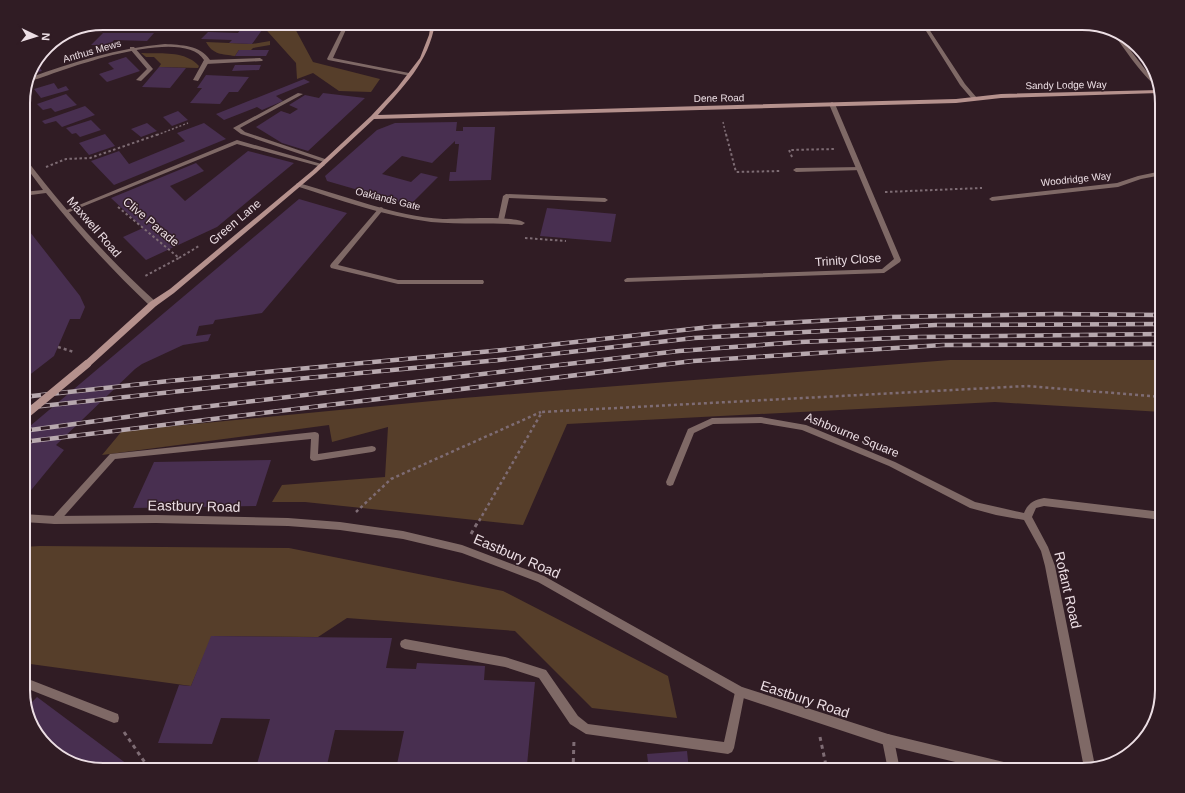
<svg xmlns="http://www.w3.org/2000/svg" width="1185" height="793" font-family="Helvetica,sans-serif">
<style>
.green{fill:#563e2a}
.building{fill:#482f50}
.lines{fill:none;stroke-linecap:round;stroke-linejoin:round}
.path-far3{stroke:#7e6c74;stroke-width:1.5;stroke-dasharray:2 2;stroke-linecap:butt}
.path-far2{stroke:#7e6c74;stroke-width:2;stroke-dasharray:2.5 2.5;stroke-linecap:butt}
.path-far1{stroke:#7e6c74;stroke-width:2.5;stroke-dasharray:3 3;stroke-linecap:butt}
.path{stroke:#7e6c74;stroke-width:3;stroke-dasharray:4 4;stroke-linecap:butt}
.lane{fill:#7f6966;fill-rule:evenodd}
.street{fill:#7f6966;fill-rule:evenodd}
.secondary{fill:#b5918d;fill-rule:evenodd}
.rail-casing{stroke:#b7a8ae;stroke-width:4.5}
.rail{stroke:#301c24;stroke-width:3;stroke-dasharray:9;stroke-linecap:butt}
.secondary-bridge{stroke:#b5918d;stroke-width:8}
.labels{text-anchor:middle;dominant-baseline:central;stroke-width:3;stroke-linejoin:round;paint-order:stroke}
.far-street-label{font-size:10px;fill:#ecdee4;stroke:#301c24}
.street-label{font-size:12px;fill:#ecdee4;stroke:#301c24}
.near-street-label{font-size:14px;fill:#ecdee4;stroke:#301c24}
.rim{fill:none;stroke:#ecdee4;stroke-width:2}
</style>
<rect width="100%" height="100%" fill="#301c24"/>
<!-- green -->
<path class="green" d="M 103,23 L 109,23 L 57,39 L 73,29 Z
M 260,23 L 292,23 L 313,62 L 380,79 L 371,92 L 339,91 L 313,73 L 297,79 L 296,63 Z
M 270,41 L 270,45 L 253,48 L 251,50 L 239,50 L 235,56 C 222,54 213,55 206,42 L 252,44 Z
M 141,53 C 160,54 185,50 199,66 L 198,68 L 159,67 L 161,64 L 154,57 L 146,57 Z
M 950,360 L 1162,360 L 1162,412 L 995,402 L 567,424 L 523,525 L 305,502 L 272,502 L 282,485 L 385,477 L 388,427 L 332,442 L 329,425 L 102,455 L 122,431 L 463,398 Z
M 40,546 L 289,548 L 503,591 L 668,676 L 677,718 L 592,708 L 515,631 L 347,618 L 318,637 L 212,636 L 191,686 L 23,663 L 23,547 Z"/>
<!-- building -->
<path class="building" d="M 240,30 L 262,30 L 252,44 L 229,43 L 232,40 L 201,39 L 208,32 L 238,33 Z
M 103,33 L 154,33 L 147,41 L 114,40 L 110,45 L 91,45 Z
M 239,50 L 269,50 L 266,56 L 235,56 Z
M 126,57 L 140,71 L 107,82 L 99,74 L 114,69 L 108,63 Z
M 35,62 L 42,71 L 30,74 L 31,68 Z
M 235,65 L 261,65 L 259,70 L 232,71 Z
M 159,67 L 186,68 L 170,88 L 142,87 Z
M 206,75 L 249,77 L 238,92 L 229,92 L 220,104 L 190,103 L 202,88 L 197,88 Z
M 304,79 L 310,82 L 276,96 L 283,101 L 262,110 L 257,107 L 224,120 L 216,114 Z
M 54,83 L 58,89 L 66,86 L 69,90 L 41,98 L 34,89 Z
M 323,93 L 365,98 L 308,151 L 282,143 L 256,127 L 281,111 L 290,114 L 298,109 L 289,105 L 305,95 L 319,98 Z
M 66,94 L 77,105 L 55,112 L 51,108 L 43,110 L 37,104 Z
M 85,106 L 95,115 L 62,127 L 56,121 L 45,124 L 42,121 Z
M 178,111 L 188,120 L 172,126 L 163,117 Z
M 91,120 L 101,130 L 80,137 L 76,133 L 72,134 L 66,128 Z
M 457,122 L 456,131 L 463,131 L 463,127 L 495,127 L 491,180 L 449,181 L 450,172 L 456,172 L 459,144 L 455,144 L 455,141 L 432,163 L 402,156 L 382,174 L 411,182 L 421,173 L 438,177 L 410,205 L 327,181 L 325,176 L 377,130 L 395,123 Z
M 147,123 L 157,131 L 141,137 L 131,129 Z
M 204,123 L 226,139 L 114,185 L 91,161 L 119,151 L 129,164 L 185,141 L 177,133 Z
M 105,134 L 115,146 L 89,155 L 79,143 Z
M 248,151 L 294,163 L 217,227 L 146,260 L 123,237 L 143,228 L 111,198 L 196,163 L 204,171 L 170,186 L 185,201 Z
M 299,199 L 347,213 L 262,313 L 215,320 L 213,324 L 199,326 L 196,336 L 211,334 L 208,341 L 183,345 L 142,364 L 135,369 L 56,445 L 64,450 L 23,500 L 23,432 Z
M 547,208 L 616,214 L 611,242 L 540,236 Z
M 23,223 L 80,296 L 85,307 L 80,319 L 70,319 L 54,356 L 23,380 Z
M 271,460 L 256,506 L 133,508 L 154,462 Z
M 211,636 L 392,638 L 386,668 L 416,669 L 417,663 L 485,666 L 484,680 L 535,682 L 527,765 L 485,763 L 484,770 L 396,769 L 404,731 L 335,730 L 327,765 L 257,764 L 270,719 L 221,718 L 212,744 L 158,743 L 179,685 L 191,686 Z
M 37,697 L 135,770 L 103,770 L 58,756 L 34,730 L 27,707 Z
M 687,751 L 689,770 L 649,770 L 647,754 Z"/>
<g class="lines">
<!-- path-far3 -->
<path class="path-far3" d="M 723,122 L 726,135
M 157,135 L 188,123"/>
<!-- path-far2 -->
<path class="path-far2" d="M 726,134 L 736,172 L 781,171
M 792,157 L 789,150 L 835,149
M 46,167 L 66,159 L 90,158 L 159,134
M 885,192 L 982,188
M 118,207 L 179,258 L 145,276
M 525,238 L 566,241
M 179,258 L 199,246"/>
<!-- path-far1 -->
<path class="path-far1" d="M 58,347 L 74,352
M 356,512 L 391,479 L 541,412
M 479,521 L 542,412 L 1027,386 L 1162,397"/>
<!-- path -->
<path class="path" d="M 471,534 L 479,520
M 124,732 L 150,770
M 820,737 L 827,770
M 573,770 L 574,740"/>
<!-- lane -->
<path class="lane" d="M 345,23 L 349,23 L 333,58 L 409,73 L 411,74 L 411,76 L 328,60 L 327,59 Z
M 130,47 L 134,47 L 153,69 L 141,81 L 136,80 L 147,69 L 130,49 Z
M 260,58 L 263,60 L 262,61 L 206,64 L 203,62 L 206,60 Z
M 298,93 L 303,94 L 240,128 L 245,132 L 328,160 L 328,162 L 324,162 L 241,134 L 233,128 Z
M 237,140 L 325,165 L 322,167 L 237,144 L 67,213 L 65,214 L 62,212 Z
M 860,167 L 862,168 L 862,170 L 796,172 L 793,170 L 796,168 Z
M 506,194 L 605,198 L 608,200 L 605,202 L 509,198 L 504,220 L 501,222 L 498,220 L 503,196 Z
M 381,207 L 383,208 L 383,210 L 338,265 L 398,280 L 483,280 L 484,282 L 483,284 L 398,284 L 331,268 L 330,266 L 331,264 L 379,208 Z
M 315,432 L 318,433 L 319,435 L 318,454 L 372,446 L 375,447 L 376,449 L 375,451 L 372,452 L 314,461 L 311,460 L 310,458 L 311,439 L 115,459 L 58,523 L 55,524 L 52,523 L 50,520 L 110,454 Z
M 405,639 L 505,657 L 546,670 L 578,716 L 588,724 L 724,742 L 735,692 L 736,688 L 740,687 L 744,688 L 745,692 L 734,748 L 732,752 L 728,754 L 586,734 L 570,724 L 539,678 L 505,667 L 405,649 L 401,647 L 400,644 L 401,641 Z
M 23,677 L 118,714 L 119,718 L 118,722 L 114,723 L 23,687 Z
M 888,734 L 892,736 L 894,740 L 900,770 L 888,770 L 882,740 L 884,736 Z"/>
<!-- street -->
<path class="street" d="M 921,23 L 925,23 L 965,84 L 977,98 L 976,99 L 972,99 L 960,85 Z
M 1113,33 L 1118,34 L 1151,77 L 1156,82 L 1158,86 C 1147,83 1121,44 1113,33 Z
M 165,44 C 181,45 200,45 210,60 L 198,81 L 193,80 L 204,60 C 186,30 96,59 69,68 C 55,72 41,79 28,81 L 29,78 C 73,62 118,48 165,44 Z
M 832,102 L 835,104 L 901,260 L 900,262 L 884,273 L 625,282 L 624,280 L 627,278 L 882,269 L 894,259 L 829,104 Z
M 23,157 L 25,158 C 65,210 107,258 156,302 L 157,304 L 156,306 L 150,306 C 113,271 78,233 46,193 L 23,196 L 23,192 L 43,190 L 23,163 Z
M 1162,171 L 1162,175 L 1141,179 L 1118,187 L 992,201 L 989,199 L 992,197 L 1117,183 L 1138,176 Z
M 298,183 C 347,196 393,216 443,219 C 459,219 515,215 525,223 L 522,225 C 492,222 461,225 431,222 C 384,216 340,200 296,186 L 296,184 Z
M 761,417 L 806,425 L 895,462 L 975,502 L 1024,513 C 1028,503 1034,500 1044,498 L 1162,512 L 1162,520 L 1044,506 L 1036,508 L 1032,517 L 1048,547 L 1055,566 L 1095,766 L 1085,769 L 1084,768 L 1045,566 L 1041,551 L 1024,520 L 996,515 L 970,508 L 889,466 L 802,430 L 761,423 L 713,424 L 694,433 L 673,485 L 670,486 L 667,485 L 666,482 L 688,429 L 712,418 Z
M 23,514 L 55,516 L 156,515 L 288,518 L 340,522 L 403,531 L 462,545 L 544,576 L 742,687 L 888,734 L 1012,764 L 1016,766 L 1018,770 L 989,770 L 888,746 L 740,697 L 538,582 L 462,553 L 403,539 L 340,530 L 288,526 L 156,523 L 55,524 L 23,522 Z"/>
<!-- secondary -->
<path class="secondary" d="M 431,23 L 435,23 C 429,62 403,87 378,115 L 956,99 L 1001,94 L 1159,90 L 1159,93 L 1001,98 L 956,103 L 374,119 L 316,173 L 174,293 L 156,306 L 90,366 L 84,366 L 83,364 L 84,362 L 150,302 L 170,289 L 312,171 L 371,116 L 397,88 L 420,58 L 429,35 Z"/>
<defs>
<path id="rail" d="M 23,397 L 169,381 L 503,350 L 710,327 L 890,317 L 1054,314 L 1162,315
M 23,408 L 275,381 L 499,360 L 694,338 L 936,325 L 1162,324
M 23,431 L 185,409 L 679,351 L 800,342 L 920,337 L 1162,334
M 23,442 L 693,361 L 943,345 L 1162,344"/>
</defs>
<!-- rail casing -->
<use href="#rail" class="rail-casing"/>
<!-- rail -->
<use href="#rail" class="rail"/>
<!-- secondary-bridge -->
<path class="secondary-bridge" d="M 23,417 L 87,364"/>
</g>
<g class="labels">
<!-- far-street labels -->
<g class="far-street-label">
<text transform="translate(92 51) rotate(-16)">Anthus Mews</text>
<text transform="translate(1066 85) rotate(-1)">Sandy Lodge Way</text>
<text transform="translate(719 98) rotate(-1)">Dene Road</text>
<text transform="translate(1076 179) rotate(-6)">Woodridge Way</text>
<text transform="translate(388 199) rotate(14)">Oaklands Gate</text>
</g>
<!-- street labels -->
<g class="street-label">
<text transform="translate(151 222) rotate(40)">Clive Parade</text>
<text transform="translate(235 222) rotate(-40)">Green Lane</text>
<text transform="translate(94 227) rotate(49)">Maxwell Road</text>
<text transform="translate(848 260) rotate(-4)">Trinity Close</text>
<text transform="translate(852 435) rotate(22)">Ashbourne Square</text>
</g>
<!-- near-street labels -->
<g class="near-street-label">
<text transform="translate(194 506) rotate(1)">Eastbury Road</text>
<text transform="translate(517 556) rotate(23)">Eastbury Road</text>
<text transform="translate(1068 590) rotate(77)">Rofant Road</text>
<text transform="translate(805 699) rotate(18)">Eastbury Road</text>
</g>
</g>
<!-- crop -->
<path d="M0 0H1185V793H0ZM103 30H1082A73 73 0 0 1 1155 103V690A73 73 0 0 1 1082 763H103A73 73 0 0 1 30 690V103A73 73 0 0 1 103 30Z" fill="#301c24" fill-rule="evenodd"/>
<path class="rim" d="M103 30H1082A73 73 0 0 1 1155 103V690A73 73 0 0 1 1082 763H103A73 73 0 0 1 30 690V103A73 73 0 0 1 103 30Z"/>
<!-- north arrow -->
<g transform="translate(36 36) rotate(94)" stroke="#301c24" stroke-width="3" paint-order="stroke">
<path d="M0-3L7 15L0 10L-7 15Z" fill="#ecdee4"/>
<text y="-6" font-size="11" font-weight="bold" text-anchor="middle" fill="#ecdee4">N</text>
</g>
</svg>
